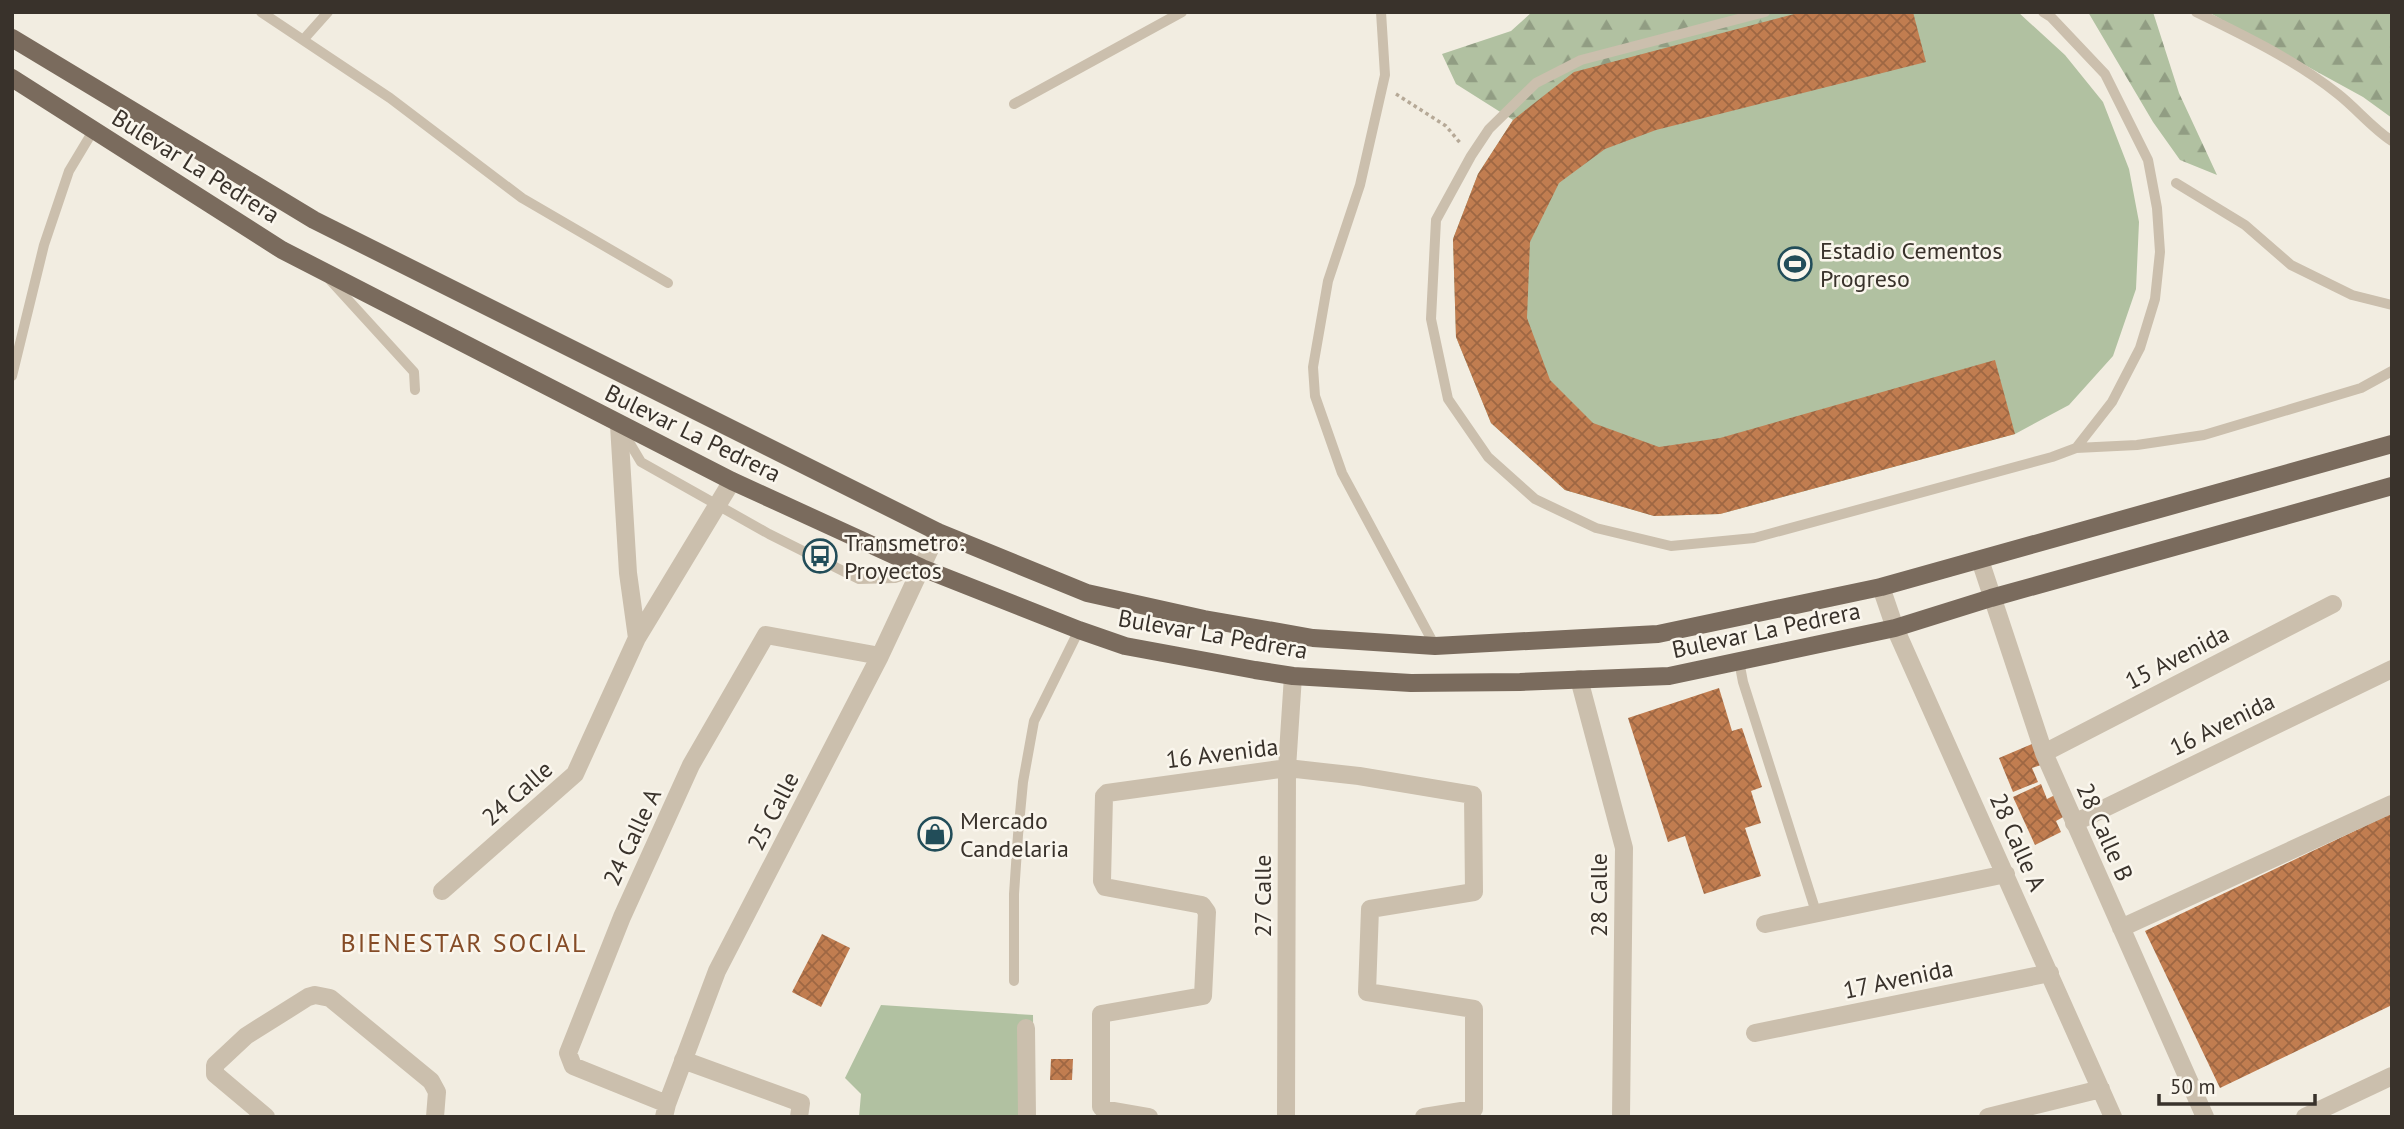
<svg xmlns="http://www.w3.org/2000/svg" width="2404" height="1129" font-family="'PT Sans',sans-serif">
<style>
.green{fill:#b1c1a1}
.forest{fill:url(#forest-firs)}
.building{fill:url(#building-cross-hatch)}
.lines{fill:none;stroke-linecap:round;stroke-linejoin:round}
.path{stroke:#b6a997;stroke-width:3.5;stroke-dasharray:3.5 3.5;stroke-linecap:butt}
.service{stroke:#cbbfad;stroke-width:10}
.minor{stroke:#cbbfad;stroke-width:18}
.primary{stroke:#7a6b5d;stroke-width:18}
.labels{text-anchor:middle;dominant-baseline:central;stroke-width:5;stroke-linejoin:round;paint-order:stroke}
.street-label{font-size:24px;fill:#39322b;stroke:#faf6ed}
.poi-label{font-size:24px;fill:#39322b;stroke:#faf6ed;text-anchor:start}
.neighbourhood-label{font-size:26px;letter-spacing:2px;fill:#854c27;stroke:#faf6ed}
</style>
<defs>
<pattern id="forest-firs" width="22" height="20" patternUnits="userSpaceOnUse" patternTransform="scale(1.75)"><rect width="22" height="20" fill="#b1c1a1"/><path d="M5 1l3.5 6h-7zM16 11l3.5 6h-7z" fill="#919d83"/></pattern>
<pattern id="building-cross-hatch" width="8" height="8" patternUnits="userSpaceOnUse" patternTransform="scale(1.75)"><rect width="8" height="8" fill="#c17d50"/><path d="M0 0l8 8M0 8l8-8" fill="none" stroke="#9e6743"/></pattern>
</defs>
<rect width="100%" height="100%" fill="#f2ede1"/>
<!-- green -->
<path class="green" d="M 1802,12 L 2018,12 L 2065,55 L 2103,102 L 2129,169 L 2139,222 L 2136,289 L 2113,356 L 2069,405 L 2015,434 L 1720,514 L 1654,516 L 1565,490 L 1491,423 L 1456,337 L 1453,239 L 1478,174 L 1513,120 Z
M 881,1005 L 1033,1015 L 1034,1117 L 859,1117 L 861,1094 L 845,1078 Z"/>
<!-- forest -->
<path class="forest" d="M 1532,12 L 1802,12 L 1513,120 L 1456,84 L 1442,54 L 1511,31 Z
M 2088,12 L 2153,12 L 2179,93 L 2217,175 L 2180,160 L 2153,122 Z
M 2208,12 L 2392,12 L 2392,118 L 2363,97 Z"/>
<!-- building -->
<path class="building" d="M 1802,12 L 1913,12 L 1926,62 L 1656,130 L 1605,149 L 1559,183 L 1530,242 L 1527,318 L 1550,380 L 1593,423 L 1659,447 L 1720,438 L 1995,360 L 2015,434 L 1720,514 L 1654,516 L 1565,490 L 1491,423 L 1456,337 L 1453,239 L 1478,174 L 1513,120 L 1574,72 Z
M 1719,688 L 1732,731 L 1742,728 L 1762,787 L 1751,791 L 1761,823 L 1745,828 L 1761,876 L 1704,894 L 1685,836 L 1668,842 L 1628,718 Z
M 2032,744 L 2041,765 L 2032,768 L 2038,782 L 2013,792 L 1999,758 Z
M 2041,784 L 2047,799 L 2055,795 L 2065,816 L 2056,821 L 2061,832 L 2035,845 L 2013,797 Z
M 2392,813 L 2392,1005 L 2220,1088 L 2145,931 Z
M 822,934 L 850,948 L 821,1007 L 792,992 Z
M 1051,1059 L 1073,1059 L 1072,1080 L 1050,1080 Z"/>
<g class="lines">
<!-- path -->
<path class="path" d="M 1396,94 L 1446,126 L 1461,144"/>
<!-- service -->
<path class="service" d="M 261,12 L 390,98 L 522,198 L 668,283
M 1381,12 L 1385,75 L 1360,185 L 1328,281 L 1313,367 L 1315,396 L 1342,473 L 1435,646
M 1765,12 L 1581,60 L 1536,83 L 1489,129 L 1471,156 L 1436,220 L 1431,319 L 1448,399 L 1488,457 L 1535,499 L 1596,528 L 1671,546 L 1754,538 L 2052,457 L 2076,448 L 2137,445 L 2204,435 L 2361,388 L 2392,371
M 2043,12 L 2051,17 L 2105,74 L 2148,160 L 2157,208 L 2160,252 L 2155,299 L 2140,348 L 2112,402 L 2076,448
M 2196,12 C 2245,36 2295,60 2338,94 C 2357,109 2372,128 2392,141
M 303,40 L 328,12
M 1014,104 L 1182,12
M 2176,183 L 2245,225 L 2291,265 L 2352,295 L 2392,305
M 330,280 L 414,372 L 415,390
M 12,376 L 44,245 L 69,171 L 93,131
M 622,430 L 641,462 L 769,534 L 859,579 L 895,578 L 921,569
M 1739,661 L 1743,682 L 1816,912
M 1014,981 L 1014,894 L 1018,835 L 1023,782 L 1034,721 L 1079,630"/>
<!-- minor -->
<path class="minor" d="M 619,425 L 628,573 L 637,638
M 1980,560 L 2044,753 L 2205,1117
M 1881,587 L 1895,628 L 2113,1117
M 1579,679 L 1624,848 L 1621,1117
M 2044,753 L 2333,604
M 2074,823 L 2392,669
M 442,891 L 575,774 L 637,638 L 732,481
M 1765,924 L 2006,874
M 2121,928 L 2392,804
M 1026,1028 L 1027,1117
M 1755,1033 L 2050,973
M 683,1060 L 801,1103 L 799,1117
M 667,1104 L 573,1066 L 568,1053 L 622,917 L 691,765 L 766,635 L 880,656
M 266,1117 L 215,1074 L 215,1065 L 246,1036 L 308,997 L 315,995 L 330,998 L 431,1081 L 437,1092 L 435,1117
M 664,1117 L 667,1104 L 717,971 L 880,656 L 938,532
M 1149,1117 L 1103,1109 L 1101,1107 L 1101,1014 L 1203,996 L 1207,912 L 1202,905 L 1105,887 L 1102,881 L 1104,796 L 1107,793 L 1287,768 L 1359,776 L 1473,795 L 1474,892 L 1370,909 L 1367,992 L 1474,1009 L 1474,1109 L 1424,1117
M 1286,1117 L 1287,768 L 1293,676
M 1988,1117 L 2101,1089
M 2305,1117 L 2392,1076"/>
<!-- primary -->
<path class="primary" d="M 12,38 L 314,220 L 938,532 L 1087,593 L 1204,619 L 1313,638 L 1435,646 L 1658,634 L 1881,587 L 2392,444
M 12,78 L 282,250 L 732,481 L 922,568 L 1079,630 L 1125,646 L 1255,670 L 1293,676 L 1411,683 L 1520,682 L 1669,676 L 1895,628 L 1991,598 L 2392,486"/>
</g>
<!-- icons -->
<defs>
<symbol id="stadium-ring" viewBox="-11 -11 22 22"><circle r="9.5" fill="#faf6ed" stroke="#224d59" stroke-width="1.5"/><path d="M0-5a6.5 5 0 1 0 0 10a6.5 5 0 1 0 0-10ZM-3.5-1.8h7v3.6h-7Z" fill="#224d59"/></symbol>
<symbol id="bus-ring" viewBox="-11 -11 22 22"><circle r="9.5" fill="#faf6ed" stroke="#224d59" stroke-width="1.5"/><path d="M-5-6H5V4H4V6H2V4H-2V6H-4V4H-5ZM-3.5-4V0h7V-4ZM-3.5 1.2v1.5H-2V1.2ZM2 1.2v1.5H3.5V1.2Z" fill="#224d59"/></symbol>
<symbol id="shop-ring" viewBox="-11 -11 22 22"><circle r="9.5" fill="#faf6ed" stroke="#224d59" stroke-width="1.5"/><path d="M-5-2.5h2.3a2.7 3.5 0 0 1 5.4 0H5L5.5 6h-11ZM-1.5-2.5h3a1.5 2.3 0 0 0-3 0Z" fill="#224d59"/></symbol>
</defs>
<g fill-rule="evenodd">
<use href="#stadium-ring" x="1776" y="245" width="38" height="38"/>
<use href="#bus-ring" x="801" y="537" width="38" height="38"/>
<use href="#shop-ring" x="916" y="815" width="38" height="38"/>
</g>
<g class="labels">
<!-- street labels -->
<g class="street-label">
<text transform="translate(196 166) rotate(32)">Bulevar La Pedrera</text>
<text transform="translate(693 433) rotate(26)">Bulevar La Pedrera</text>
<text transform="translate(1766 630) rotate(-12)">Bulevar La Pedrera</text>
<text transform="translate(1213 634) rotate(10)">Bulevar La Pedrera</text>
<text transform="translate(2177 657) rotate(-27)">15 Avenida</text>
<text transform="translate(2222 724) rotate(-26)">16 Avenida</text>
<text transform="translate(1222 753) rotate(-7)">16 Avenida</text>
<text transform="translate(517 793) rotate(-41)">24 Calle</text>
<text transform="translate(773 811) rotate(-63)">25 Calle</text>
<text transform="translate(2105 832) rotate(66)">28 Calle B</text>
<text transform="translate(632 837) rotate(-65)">24 Calle A</text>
<text transform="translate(2018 842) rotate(66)">28 Calle A</text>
<text transform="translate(1598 895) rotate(-90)">28 Calle</text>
<text transform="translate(1262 896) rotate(-90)">27 Calle</text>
<text transform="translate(1898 979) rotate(-12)">17 Avenida</text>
</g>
<!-- poi labels -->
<g class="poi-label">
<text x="1820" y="250">Estadio Cementos<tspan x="1820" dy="28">Progreso</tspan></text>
<text x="844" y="542">Transmetro:<tspan x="844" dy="28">Proyectos</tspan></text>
<text x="960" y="820">Mercado<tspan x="960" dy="28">Candelaria</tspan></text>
</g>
<!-- neighbourhood labels -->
<g class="neighbourhood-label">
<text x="464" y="942">BIENESTAR SOCIAL</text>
</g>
</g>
<!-- border -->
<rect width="2404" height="1129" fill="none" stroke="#39322b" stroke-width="28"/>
<!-- scale -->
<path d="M2159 1094v10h156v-10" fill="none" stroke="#39322b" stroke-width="3.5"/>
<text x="2170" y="1094" font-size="21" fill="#39322b" stroke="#faf6ed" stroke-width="5" paint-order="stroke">50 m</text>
</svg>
